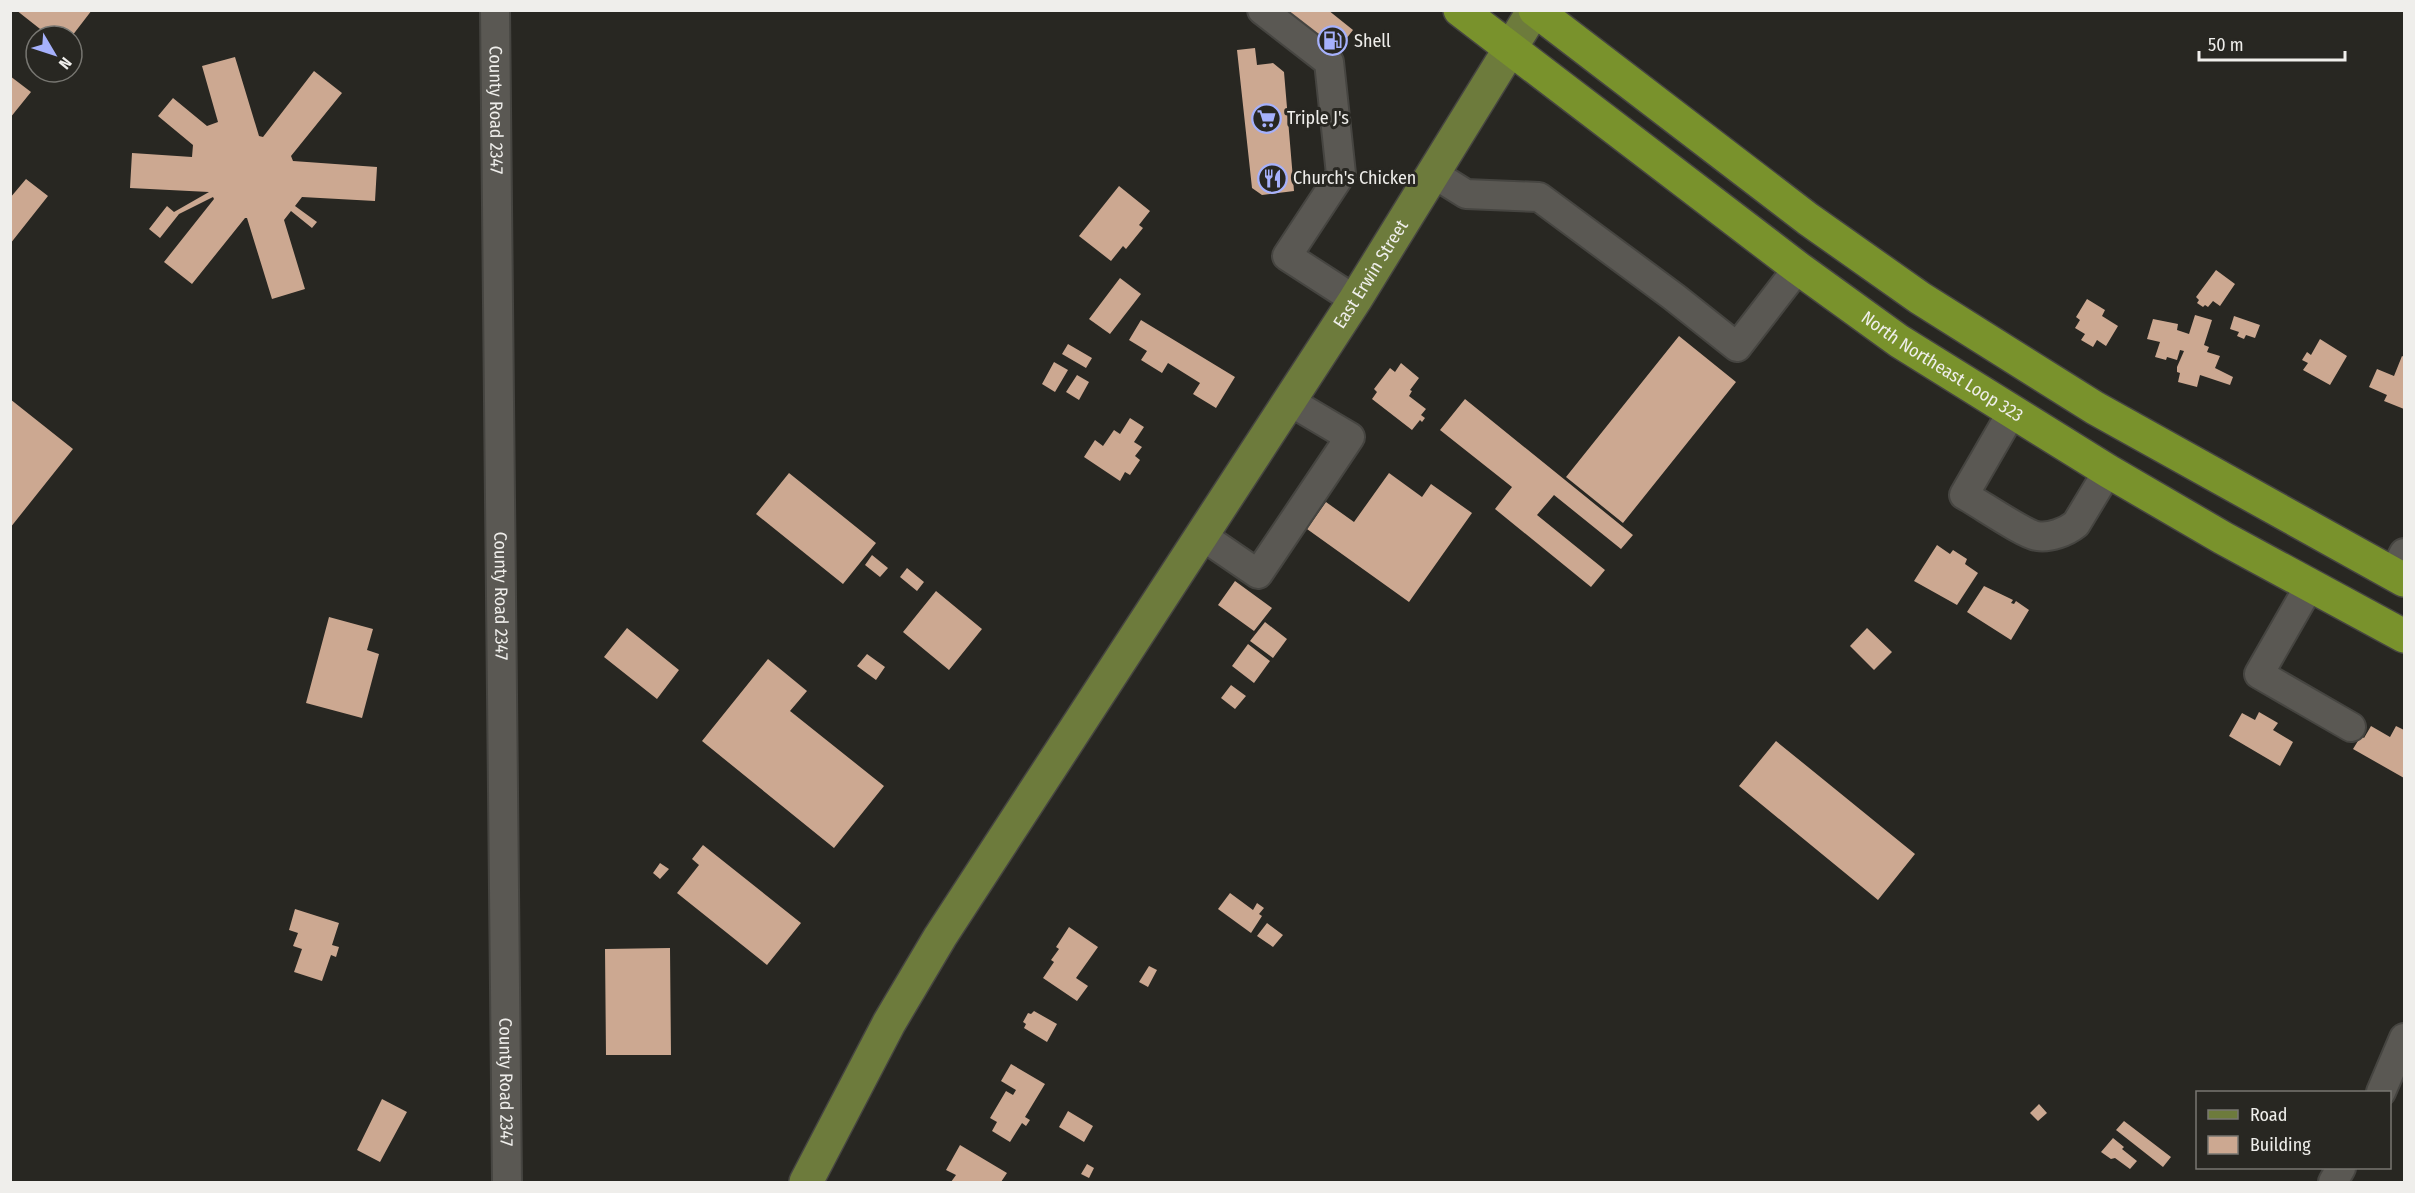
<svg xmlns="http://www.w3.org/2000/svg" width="2415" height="1193" font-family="'Fira Sans Condensed',sans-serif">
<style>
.building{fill:#cca891}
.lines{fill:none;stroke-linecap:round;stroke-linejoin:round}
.minor-casing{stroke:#464541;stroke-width:32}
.major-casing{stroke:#464541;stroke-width:36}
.highway-casing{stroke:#464541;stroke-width:36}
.minor{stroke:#5a5853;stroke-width:28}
.major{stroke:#6d7b3c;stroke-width:33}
.highway{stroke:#79922c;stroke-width:33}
.labels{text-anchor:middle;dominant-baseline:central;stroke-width:6;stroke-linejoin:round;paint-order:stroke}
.poi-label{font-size:18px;fill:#efeeeb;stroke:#282722;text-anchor:start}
.street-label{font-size:18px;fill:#efeeeb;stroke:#282722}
</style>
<rect width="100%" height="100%" fill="#282722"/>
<!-- building -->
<path class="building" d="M 16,10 L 92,10 L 72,36 L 49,36 Z
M 1284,10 L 1328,10 L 1353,30 L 1336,52 Z
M 1255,48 L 1257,65 L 1273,63 L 1284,72 L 1294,191 L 1262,195 L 1252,188 L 1237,50 Z
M 235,57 L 259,136 L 263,137 L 314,71 L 342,93 L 291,156 L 293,161 L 377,167 L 375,201 L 302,197 L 295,206 L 317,222 L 312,228 L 291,211 L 284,220 L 305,289 L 272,299 L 247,218 L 245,218 L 192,284 L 164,262 L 214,199 L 213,197 L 179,214 L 160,238 L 149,229 L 167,206 L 174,212 L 209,192 L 130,188 L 132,153 L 192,157 L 193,145 L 158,116 L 173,98 L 207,126 L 218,122 L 202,66 Z
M 10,76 L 31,92 L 10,118 Z
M 26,179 L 48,196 L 10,244 L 10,198 Z
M 1119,186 L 1150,211 L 1139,225 L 1143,228 L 1126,249 L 1123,246 L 1111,261 L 1079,236 Z
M 2216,270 L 2235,284 L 2220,306 L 2213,301 L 2208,307 L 2205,305 L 2203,307 L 2197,303 L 2199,300 L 2196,297 Z
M 1120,278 L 1141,294 L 1110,334 L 1089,319 Z
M 2087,299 L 2105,310 L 2102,316 L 2118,326 L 2106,346 L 2097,340 L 2093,347 L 2081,340 L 2085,334 L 2075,328 L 2080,320 L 2076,317 Z
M 2195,315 L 2212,320 L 2204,345 L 2209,347 L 2207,352 L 2220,356 L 2215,368 L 2233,377 L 2230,385 L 2200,375 L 2197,387 L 2178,382 L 2180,373 L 2177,372 L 2177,367 L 2184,351 L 2180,350 L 2177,360 L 2167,357 L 2166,360 L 2155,357 L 2160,342 L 2147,339 L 2153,319 L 2178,324 L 2177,330 L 2189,334 Z
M 2234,316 L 2260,325 L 2255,338 L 2246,335 L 2244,339 L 2237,336 L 2239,332 L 2230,329 Z
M 1141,320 L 1235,377 L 1216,408 L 1193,394 L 1200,383 L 1168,363 L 1162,373 L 1141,360 L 1147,351 L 1129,340 Z
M 1679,336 L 1736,382 L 1623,523 L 1566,477 Z
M 2320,339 L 2347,356 L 2330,385 L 2303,370 L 2308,363 L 2302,360 L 2307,352 L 2311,355 Z
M 1068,344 L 1092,358 L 1086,368 L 1062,354 Z
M 2402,356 L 2404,357 L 2404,409 L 2384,401 L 2387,395 L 2369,387 L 2377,369 L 2394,376 Z
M 1054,362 L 1068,370 L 1055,392 L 1042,384 Z
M 1401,363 L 1419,378 L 1410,390 L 1412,391 L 1409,396 L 1426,409 L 1421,415 L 1425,418 L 1422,422 L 1420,420 L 1412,430 L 1372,399 L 1377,392 L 1374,389 L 1390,368 L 1395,372 Z
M 1077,375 L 1089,382 L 1079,400 L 1066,392 Z
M 10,399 L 73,449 L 10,528 Z
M 1465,399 L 1633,535 L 1621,549 L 1554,495 L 1537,515 L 1605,570 L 1591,587 L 1495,509 L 1512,487 L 1440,430 Z
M 1130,418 L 1144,427 L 1134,442 L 1142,447 L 1135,456 L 1140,460 L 1130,475 L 1125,472 L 1120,481 L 1084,457 L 1095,440 L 1103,446 L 1114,430 L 1120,434 Z
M 789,473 L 876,543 L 843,584 L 756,514 Z
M 1389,473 L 1422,497 L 1431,484 L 1472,513 L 1409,602 L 1307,529 L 1326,502 L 1354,522 Z
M 1937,545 L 1950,554 L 1953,550 L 1967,559 L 1965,564 L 1978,573 L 1957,605 L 1914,581 Z
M 872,555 L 888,568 L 880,577 L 865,565 Z
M 907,568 L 924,582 L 917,591 L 900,577 Z
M 1235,581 L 1272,608 L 1254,631 L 1218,605 Z
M 1984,586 L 2009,598 L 2013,600 L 2011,603 L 2014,604 L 2016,601 L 2029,610 L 2011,640 L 1967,612 Z
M 936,591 L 982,629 L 949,670 L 903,632 Z
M 329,617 L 373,629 L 367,650 L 379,654 L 362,718 L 306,703 Z
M 1265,622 L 1287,639 L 1273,658 L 1250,641 Z
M 627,628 L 679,670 L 657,699 L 604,657 Z
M 1867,628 L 1892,652 L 1874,670 L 1850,646 Z
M 1248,644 L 1270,661 L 1254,683 L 1232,666 Z
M 867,654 L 885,667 L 876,680 L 857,666 Z
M 768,659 L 807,691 L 790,711 L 884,786 L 834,848 L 702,741 Z
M 1231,685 L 1246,696 L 1235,709 L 1221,698 Z
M 2259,712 L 2278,723 L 2273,730 L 2293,742 L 2280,766 L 2229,736 L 2242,713 L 2255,720 Z
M 2371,726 L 2390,737 L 2396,726 L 2404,730 L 2404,778 L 2353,749 L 2361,736 L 2364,738 Z
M 1776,741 L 1915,854 L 1878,900 L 1739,786 Z
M 703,845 L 801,923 L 767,965 L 677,893 L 699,865 L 692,859 Z
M 660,863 L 669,869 L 660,879 L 653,873 Z
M 1230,893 L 1253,910 L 1257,903 L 1264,908 L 1259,914 L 1262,916 L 1251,933 L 1218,909 Z
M 295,909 L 339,923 L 332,945 L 339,947 L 336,957 L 331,955 L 322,981 L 294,972 L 302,949 L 293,946 L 298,933 L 289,930 Z
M 1267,923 L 1283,935 L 1273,947 L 1257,936 Z
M 1069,927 L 1098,947 L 1076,978 L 1088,986 L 1077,1001 L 1043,978 L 1054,962 L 1051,960 L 1059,949 L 1056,947 Z
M 670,948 L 671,1055 L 606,1055 L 605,949 Z
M 1149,966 L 1157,970 L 1148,987 L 1139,982 Z
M 1034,1011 L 1057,1024 L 1047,1042 L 1024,1028 L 1026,1024 L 1023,1022 L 1028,1013 L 1031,1014 Z
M 1011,1064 L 1045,1084 L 1025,1117 L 1030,1120 L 1026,1126 L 1022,1123 L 1010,1142 L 992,1131 L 997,1122 L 990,1118 L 1006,1091 L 1013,1095 L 1016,1090 L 1001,1081 Z
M 382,1099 L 407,1112 L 380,1162 L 357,1150 Z
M 2039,1104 L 2047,1113 L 2038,1121 L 2030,1113 Z
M 1068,1111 L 1093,1126 L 1084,1142 L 1059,1127 Z
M 2124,1121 L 2171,1157 L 2163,1167 L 2116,1130 Z
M 2113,1138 L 2124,1147 L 2122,1149 L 2137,1161 L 2130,1169 L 2115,1158 L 2111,1159 L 2101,1152 Z
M 960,1145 L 1007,1173 L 1001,1182 L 951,1182 L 956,1175 L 946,1170 Z
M 1087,1164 L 1094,1168 L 1089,1178 L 1081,1174 Z"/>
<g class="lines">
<defs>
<g id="minor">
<path id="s1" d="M 495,10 L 507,1182"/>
<path d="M 1262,10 L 1329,62 L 1341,174 L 1287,256 L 1355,300"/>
<path d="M 1434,174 L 1466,194 L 1539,197 L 1674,297 L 1737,347 L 1798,268"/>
<path d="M 2012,412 L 1964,495 C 1979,503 2024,534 2037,536 C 2050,538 2066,532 2076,524 L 2108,471"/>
<path d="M 1201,535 L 1258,574 L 1350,437 L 1289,401"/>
<path d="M 2393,574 L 2404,553"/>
<path d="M 2310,585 L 2259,674 L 2351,727"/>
<path d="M 2381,1092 L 2404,1038"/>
<path d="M 2333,1182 L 2341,1168"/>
</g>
<g id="major">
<path id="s2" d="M 806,1182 L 889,1023 L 940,937 L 1355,300 L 1534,10"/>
</g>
<g id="highway">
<path id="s3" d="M 1460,10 L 1798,268 L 1899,341 L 2108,471 L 2223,538 L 2404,636"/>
<path d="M 1535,10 L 1808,219 L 1920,298 L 2095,408 L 2404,580"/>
</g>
</defs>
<!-- minor casing -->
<use href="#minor" class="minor-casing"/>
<!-- major casing -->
<use href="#major" class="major-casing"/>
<!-- highway casing -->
<use href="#highway" class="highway-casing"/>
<!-- minor -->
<use href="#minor" class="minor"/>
<!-- major -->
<use href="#major" class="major"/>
<!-- highway -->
<use href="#highway" class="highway"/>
</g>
<!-- icons -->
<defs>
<symbol id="fuel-ring" viewBox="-11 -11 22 22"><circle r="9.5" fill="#282722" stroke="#a6b1fc" stroke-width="1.5"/><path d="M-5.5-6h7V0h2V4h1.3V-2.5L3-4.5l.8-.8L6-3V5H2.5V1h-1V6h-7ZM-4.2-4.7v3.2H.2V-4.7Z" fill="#a6b1fc"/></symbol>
<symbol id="supermarket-ring" viewBox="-11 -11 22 22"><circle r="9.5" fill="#282722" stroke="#a6b1fc" stroke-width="1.5"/><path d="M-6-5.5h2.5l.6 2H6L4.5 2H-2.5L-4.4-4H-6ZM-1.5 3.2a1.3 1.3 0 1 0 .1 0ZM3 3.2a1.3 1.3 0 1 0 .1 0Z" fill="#a6b1fc"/></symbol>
<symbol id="restaurant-ring" viewBox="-11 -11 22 22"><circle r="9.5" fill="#282722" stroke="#a6b1fc" stroke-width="1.5"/><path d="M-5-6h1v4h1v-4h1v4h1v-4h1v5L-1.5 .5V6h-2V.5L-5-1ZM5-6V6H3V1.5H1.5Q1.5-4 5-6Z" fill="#a6b1fc"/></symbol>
</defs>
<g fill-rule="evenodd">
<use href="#fuel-ring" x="1316" y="24" width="33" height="33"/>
<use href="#supermarket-ring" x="1250" y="102" width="33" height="33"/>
<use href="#restaurant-ring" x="1256" y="162" width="33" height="33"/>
</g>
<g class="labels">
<!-- poi labels -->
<g class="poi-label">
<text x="1354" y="41">Shell</text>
<text x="1287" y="118">Triple J's</text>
<text x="1293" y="178">Church's Chicken</text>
</g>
<!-- street labels -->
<g class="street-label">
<text stroke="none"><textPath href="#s1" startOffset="100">County Road 2347</textPath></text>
<text stroke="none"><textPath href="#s2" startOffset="1070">East Erwin Street</textPath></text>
<text stroke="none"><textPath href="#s3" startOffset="600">North Northeast Loop 323</textPath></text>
<text stroke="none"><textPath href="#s1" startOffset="586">County Road 2347</textPath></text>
<text stroke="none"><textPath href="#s1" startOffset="1072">County Road 2347</textPath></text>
</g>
</g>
<!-- border -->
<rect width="2415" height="1193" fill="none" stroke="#efeeeb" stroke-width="24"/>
<!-- legend -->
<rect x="2196" y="1091" width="195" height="78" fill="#282722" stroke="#787772" stroke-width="1.5"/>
<rect x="2208" y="1110" width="30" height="9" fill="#6d7b3c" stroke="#787772" stroke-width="1.5"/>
<text x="2250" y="1121" font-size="18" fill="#efeeeb">Road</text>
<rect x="2208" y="1136" width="30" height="18" fill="#cca891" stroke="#787772" stroke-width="1.5"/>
<text x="2250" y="1151" font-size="18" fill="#efeeeb">Building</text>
<!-- north arrow -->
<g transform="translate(54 54) rotate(129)"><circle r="28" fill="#282722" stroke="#787772" stroke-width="1.5"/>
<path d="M0-4.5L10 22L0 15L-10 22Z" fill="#a6b1fc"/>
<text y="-9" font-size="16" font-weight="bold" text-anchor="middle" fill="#efeeeb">N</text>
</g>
<!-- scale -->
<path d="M2199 51v9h146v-9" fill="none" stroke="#efeeeb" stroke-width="3"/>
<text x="2208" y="51" font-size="18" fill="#efeeeb" stroke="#282722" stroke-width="4.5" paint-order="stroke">50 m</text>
</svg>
